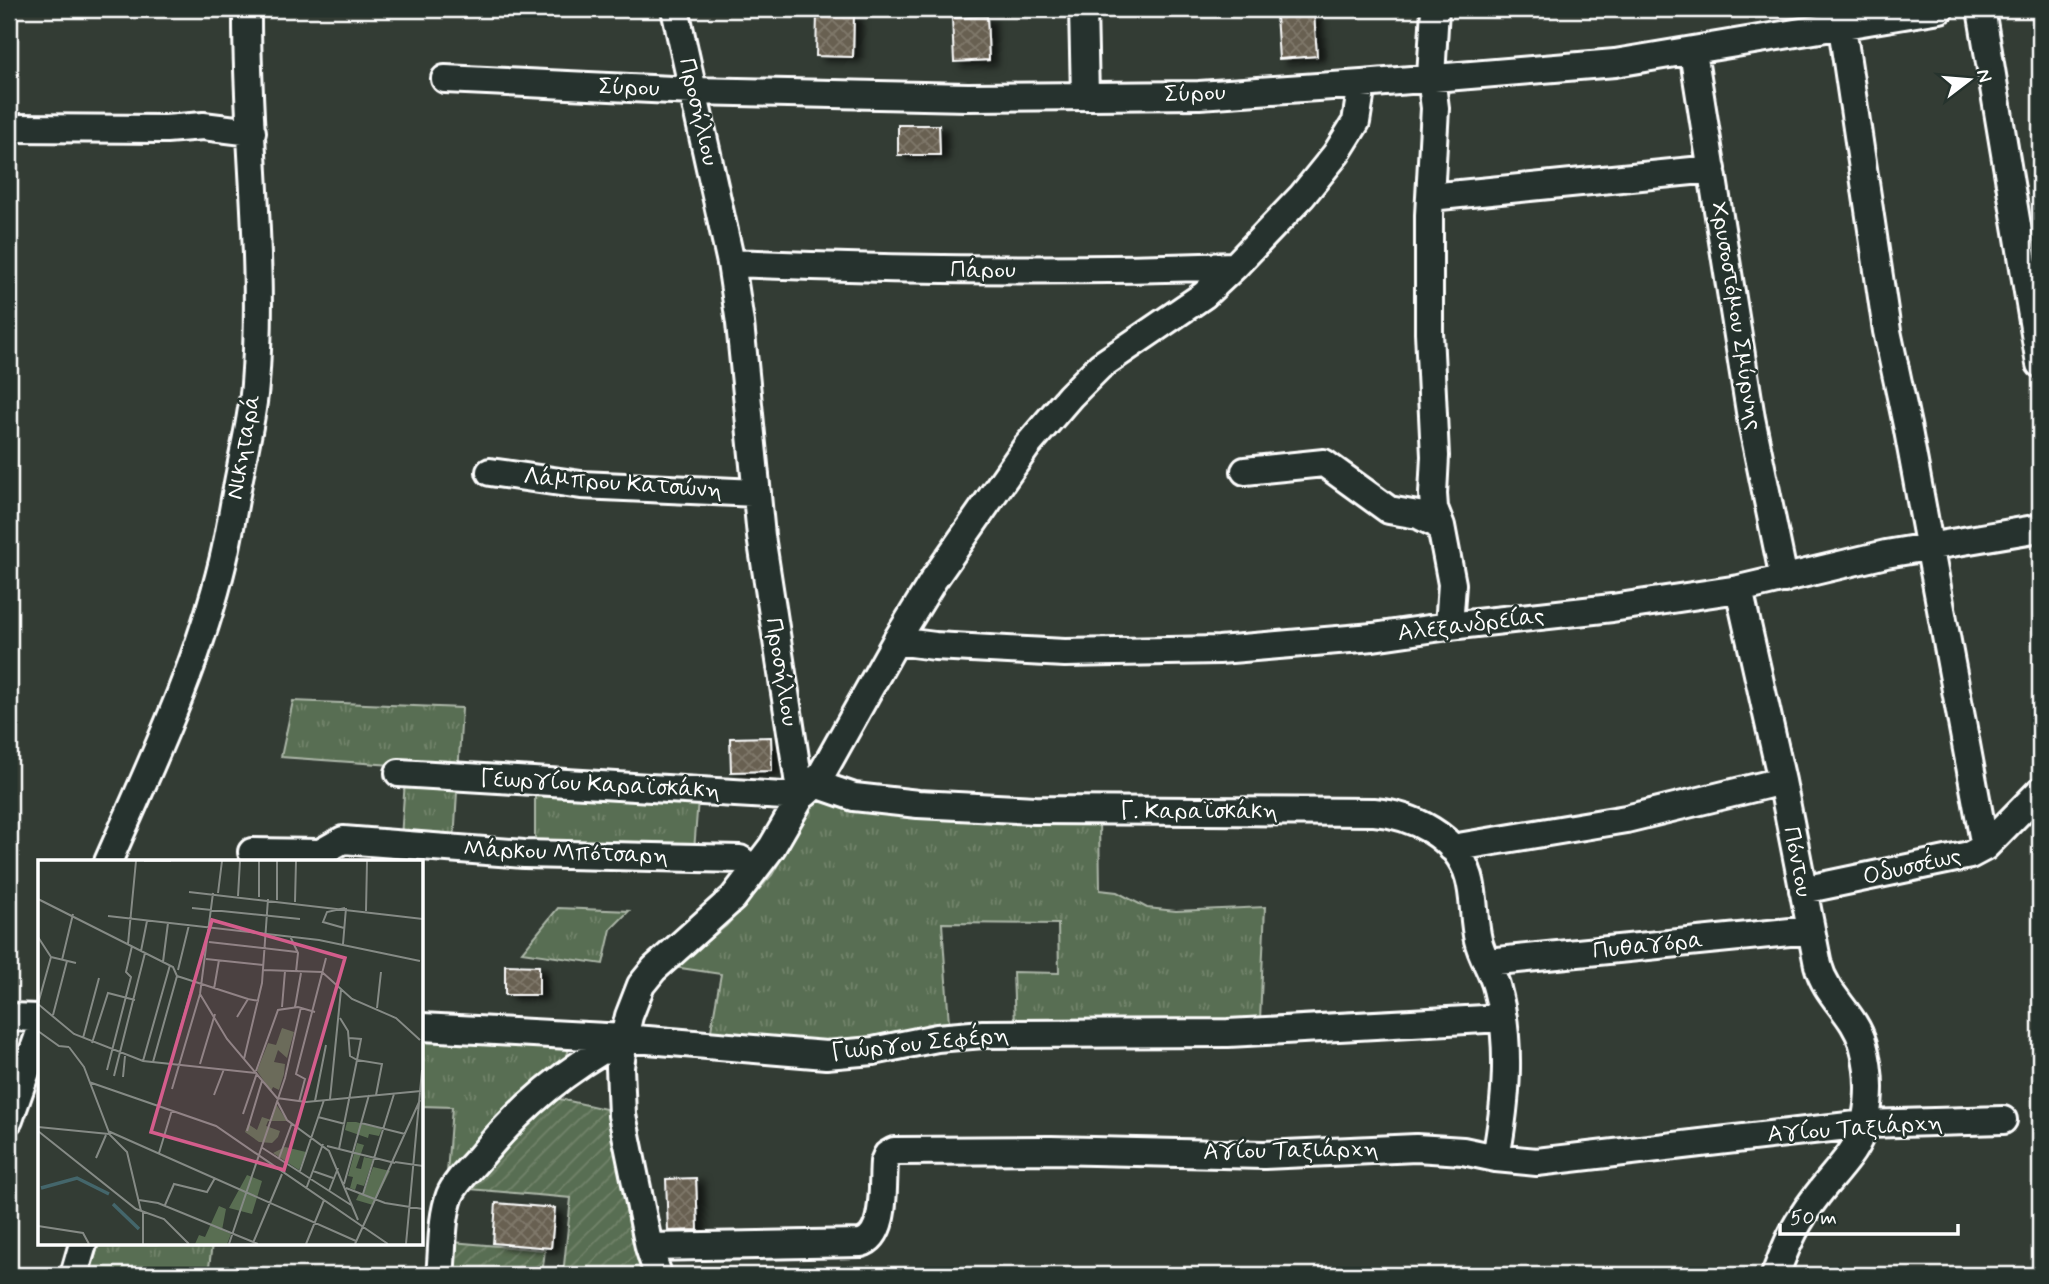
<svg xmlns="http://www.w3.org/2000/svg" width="2049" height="1284" font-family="Mynerve,sans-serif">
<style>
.grass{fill:url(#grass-tufts);stroke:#acb6a8;stroke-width:2}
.garden{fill:url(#garden-furrows);stroke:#acb6a8;stroke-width:2}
.building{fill:url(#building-cross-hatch);stroke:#fff;stroke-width:2;filter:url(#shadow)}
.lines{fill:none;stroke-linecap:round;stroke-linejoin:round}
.minor-casing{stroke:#fff;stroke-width:32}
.minor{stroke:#26332d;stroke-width:26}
.labels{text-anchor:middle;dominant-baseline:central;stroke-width:5;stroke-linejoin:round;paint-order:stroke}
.street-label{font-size:24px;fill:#fff;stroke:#26332d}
.inset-river{fill:none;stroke:#44666b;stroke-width:3.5}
.inset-road{fill:none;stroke:#858a85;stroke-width:2}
.view{fill:#d45d8c;fill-opacity:0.15;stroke:#d45d8c;stroke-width:3.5}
.inset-edge{fill:none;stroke:#fff;stroke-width:3.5}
</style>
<defs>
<pattern id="grass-tufts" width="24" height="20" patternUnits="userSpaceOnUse" patternTransform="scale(1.75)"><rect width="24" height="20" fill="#596e52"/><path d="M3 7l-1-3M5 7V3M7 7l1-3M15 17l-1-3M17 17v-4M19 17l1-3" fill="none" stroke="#72846c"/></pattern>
<pattern id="garden-furrows" width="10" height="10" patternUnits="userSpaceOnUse" patternTransform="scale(1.75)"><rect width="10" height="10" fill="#596e52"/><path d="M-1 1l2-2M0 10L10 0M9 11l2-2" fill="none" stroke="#72846c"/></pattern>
<pattern id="building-cross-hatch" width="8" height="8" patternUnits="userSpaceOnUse" patternTransform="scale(1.75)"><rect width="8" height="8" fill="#686051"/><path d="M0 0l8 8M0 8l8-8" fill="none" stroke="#7f786b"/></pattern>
<filter id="shadow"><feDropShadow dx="8" dy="4.5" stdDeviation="3.5" flood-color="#0009"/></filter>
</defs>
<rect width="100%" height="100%" fill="#333c34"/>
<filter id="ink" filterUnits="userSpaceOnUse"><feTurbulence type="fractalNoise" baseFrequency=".0143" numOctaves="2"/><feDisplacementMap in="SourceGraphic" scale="14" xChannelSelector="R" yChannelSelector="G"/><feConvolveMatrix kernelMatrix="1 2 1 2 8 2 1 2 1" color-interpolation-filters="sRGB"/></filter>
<g filter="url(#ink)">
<!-- grass -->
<path class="grass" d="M 293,701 L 462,708 L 454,842 L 401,838 L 406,766 L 281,757 Z
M 535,790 L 698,799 L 694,851 L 535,849 Z
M 818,795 L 1099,817 L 1100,890 L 1117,892 L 1147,908 L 1176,911 L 1265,907 L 1260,1020 L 1015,1026 L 1013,972 L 1059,973 L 1058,924 L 942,923 L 949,1024 L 860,1043 L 710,1036 L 721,974 L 674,967 L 726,926 L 772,875 Z
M 558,908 L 629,911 L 611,929 L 603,964 L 522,952 Z
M 422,1041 L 570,1044 L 567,1056 L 558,1070 L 446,1187 L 452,1107 L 422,1106 Z
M 99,1244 L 212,1244 L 208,1275 L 89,1275 Z"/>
<!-- garden -->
<path class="garden" d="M 532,1093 L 606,1109 L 623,1182 L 649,1275 L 563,1275 L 571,1198 L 446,1187 Z
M 452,1242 L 545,1250 L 542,1275 L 450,1275 Z"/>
<!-- building -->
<path class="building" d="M 817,13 L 854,14 L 853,57 L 816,56 Z
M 1314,13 L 1317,56 L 1279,59 L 1276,15 Z
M 987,16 L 989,60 L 954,62 L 952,18 Z
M 898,125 L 939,125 L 940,155 L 898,155 Z
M 771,737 L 772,771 L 731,772 L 730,738 Z
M 505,965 L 539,966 L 539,995 L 505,995 Z
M 696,1178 L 698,1230 L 668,1231 L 666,1179 Z
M 496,1203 L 555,1208 L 551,1248 L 493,1243 Z"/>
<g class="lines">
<defs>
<path id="minor" d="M 1083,9 L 1085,96
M 1435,9 L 1431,77 L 1435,108 L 1429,215 L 1429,332 L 1435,456 L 1433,494 L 1434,508 L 1441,526
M 1981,9 L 2040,364
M 1842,27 L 1887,331 L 1907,425 L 1985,847
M 1693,52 L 1751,418 L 1784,579
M 445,79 L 693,91 L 968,97 L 1199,95 L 1362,84 L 1615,63 L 1940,9
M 9,128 L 166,129 L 203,126 L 252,132
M 1430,197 L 1712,169
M 731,263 C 899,270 1067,272 1235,266
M 1245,471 L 1324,463 L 1389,510 L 1418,515 L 1441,526 L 1452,584 L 1449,626
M 490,472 L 581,485 L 757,493
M 1739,589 L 1782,781 L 1818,965 C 1826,996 1854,1013 1863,1044 C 1873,1081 1872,1126 1848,1157 C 1833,1177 1815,1195 1802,1217 C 1790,1235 1783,1255 1775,1275
M 896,641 L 935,646 L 1065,653 L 1219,650 L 1373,637 L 1449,626 L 1612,608 L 1739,589 L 1886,554 L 2040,528
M 399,773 L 801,797
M 816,784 L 854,797 L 918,804 L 1035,810 L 1374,812 C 1412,815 1457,836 1469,877 C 1475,897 1473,919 1478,940 C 1482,957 1493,972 1497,989 C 1512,1045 1506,1102 1496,1158
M 805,794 L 816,784 L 896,641 L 934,579 L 1027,446 L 1070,396 L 1100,366 L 1204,295 L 1235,266 L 1302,196 L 1336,154 L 1356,122 L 1362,84
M 1452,848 L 1626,819 L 1782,781
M 252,852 L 320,853 L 343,840 L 524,854 L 740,859 L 754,870
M 108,862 C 151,764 198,666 223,561 C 230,532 234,502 240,473 C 245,444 253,414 255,384 C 265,259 246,134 247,9
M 1803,890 L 1970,855 L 1985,847 L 2040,791
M 1487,962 L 1810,930
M 9,1017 L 40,1018
M 422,1027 L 624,1038 L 826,1055 L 873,1051 L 937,1038 L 983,1034 L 1228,1033 L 1503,1018
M 9,1120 L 40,1032
M 649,1247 L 861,1243 C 887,1236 882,1185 884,1162 L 887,1155 L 894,1151 L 1051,1150 L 1264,1155 L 1416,1148 L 1463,1151 L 1496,1158 L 1537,1162 L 1865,1124 L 2003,1120
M 74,1275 L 83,1244
M 440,1275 C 443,1250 441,1219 450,1195 C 456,1181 470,1169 480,1157 C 522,1106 566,1069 624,1038
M 658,1275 L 649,1247 L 622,1115 L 620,1067 L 624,1038 L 629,1016 L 641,985 L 654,969 L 733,898 L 772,847 L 801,797 L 761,536 L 740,323 L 731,263 L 675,9"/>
</defs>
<!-- minor casing -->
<use href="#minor" class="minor-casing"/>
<!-- minor -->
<use href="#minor" class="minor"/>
</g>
</g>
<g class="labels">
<!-- street labels -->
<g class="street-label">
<text transform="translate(629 88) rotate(2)">Σύρου</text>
<text transform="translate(1195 94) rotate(-2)">Σύρου</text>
<text transform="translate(698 112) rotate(77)">Προσήλιου</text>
<text x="983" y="270">Πάρου</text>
<text transform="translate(1736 316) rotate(81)">Χρυσοστόμου Σμύρνης</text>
<text transform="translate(244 447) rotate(-80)">Νικηταρά</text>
<text transform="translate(623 484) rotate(4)">Λάμπρου Κατσώνη</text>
<text transform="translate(1471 625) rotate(-7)">Αλεξανδρείας</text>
<text transform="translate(781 672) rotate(81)">Προσήλιου</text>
<text transform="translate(600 785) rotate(3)">Γεωργίου Καραϊσκάκη</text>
<text x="1199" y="811">Γ. Καραϊσκάκη</text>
<text transform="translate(566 853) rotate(2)">Μάρκου Μπότσαρη</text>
<text transform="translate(1797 862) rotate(79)">Πόντου</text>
<text transform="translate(1912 867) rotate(-13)">Οδυσσέως</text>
<text transform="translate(1648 946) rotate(-6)">Πυθαγόρα</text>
<text transform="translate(920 1044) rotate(-6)">Γιώργου Σεφέρη</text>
<text transform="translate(1855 1129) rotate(-4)">Αγίου Ταξιάρχη</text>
<text transform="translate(1291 1151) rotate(-1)">Αγίου Ταξιάρχη</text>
</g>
</g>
<!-- overview -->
<g transform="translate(38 860)">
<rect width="385" height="385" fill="#333c34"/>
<path d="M 244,168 L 256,172 L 249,198 L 240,190 L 236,202 L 247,204 L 246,214 L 241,230 L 235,227 L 233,231 L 219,211 L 230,183 L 238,185 ZM 238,244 L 249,261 L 230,261 L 228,266 L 242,271 L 240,277 L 234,283 L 221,282 L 207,272 L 210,264 L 219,270 L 224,257 L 233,260 ZM 309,262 L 318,262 L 344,269 L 341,276 L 331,274 L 330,278 L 307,270 ZM 319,283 L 326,285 L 318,308 L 323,309 L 326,297 L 335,299 L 326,326 L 319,324 L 317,330 L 312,328 L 315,317 L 310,316 ZM 247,287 L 268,292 L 261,310 L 235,293 ZM 335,307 L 352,311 L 335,345 L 318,340 L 321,334 L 325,335 ZM 209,315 L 224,321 L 214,354 L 191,348 ZM 181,346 L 188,349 L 184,370 L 193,374 L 189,384 L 157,384 L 161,375 L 167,377 Z" fill="#596e52"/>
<path class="inset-river" d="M 3,328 L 39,318 L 71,334M 75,344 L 101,369"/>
<path class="inset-road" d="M 106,1 L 133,1M 385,1 L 385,211M 151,32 L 385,59M 180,33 L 184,1M 200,36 L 202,1M 221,37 L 221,1M 0,39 L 135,107 L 139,116M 239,40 L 239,1M 257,42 L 258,1M 154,48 L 262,59M 328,51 L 329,1M 70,56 L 281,80 L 382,101M 306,68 L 285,62 L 289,52 L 307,48M 252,76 L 260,93 L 258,112M 0,77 L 13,97M 171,82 L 259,92M 90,84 L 98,1M 305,84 L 308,48M 103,91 L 109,61M 13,97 L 0,144 L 36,174 L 105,201 L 219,213M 13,97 L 38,103M 168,99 L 225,105M 24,100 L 35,54M 125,102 L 130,63M 140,110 L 151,65M 225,110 L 284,112 L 314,139 L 358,158 L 382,180M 139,116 L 210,139M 176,129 L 181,100M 162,134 L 189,179 L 239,238 L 268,242 L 383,231M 244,147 L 247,111M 257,147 L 263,113M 339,148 L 343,112M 15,155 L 29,101M 199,157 L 210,139 L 221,141M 0,171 L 21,186 L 31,187M 140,177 L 155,124M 45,178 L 61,118M 311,178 L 323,179 L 319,200 L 344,204 L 338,235M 54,183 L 70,133 L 97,140M 31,187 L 46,207 L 72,275 L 89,292 L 103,351M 206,199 L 224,123 L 230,39M 105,201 L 132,105M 115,202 L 139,116M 162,204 L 177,154M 69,210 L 93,117 L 88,112 L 94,86M 218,211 L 240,150 L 260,147 L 277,152M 76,216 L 107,93M 85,217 L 87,196M 51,222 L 178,266 L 350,384M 134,229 L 162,134 L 175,33M 176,235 L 186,209M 292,239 L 303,130M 239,241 L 249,260 L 291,291 L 320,360M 277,241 L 288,185M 261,242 L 267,219 L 258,214 L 288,98M 205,254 L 219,213M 280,257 L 307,264M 323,263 L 367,274M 0,267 L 71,274M 0,271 L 98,349 L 126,359 L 151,384M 70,271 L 318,381M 209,271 L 224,221M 289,286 L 357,303M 223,287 L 313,345M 301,289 L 319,200 L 312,196 L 310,171 L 302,158M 121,293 L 134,250M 58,298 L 68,275M 241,298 L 254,263M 357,302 L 385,306M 262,311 L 286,240M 275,311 L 295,318M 306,324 L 331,235M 308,328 L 347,343 L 385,349M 268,329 L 285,284M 291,331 L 300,308M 325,334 L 356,234M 101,340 L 120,343 L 220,384M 127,345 L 136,324 L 169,332 L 177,318M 105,352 L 105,384M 0,366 L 45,373 L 51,384M 215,383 L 244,314M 191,384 L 247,218 L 263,147M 268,384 L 286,340M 317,384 L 382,240M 368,384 L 384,210"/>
<path class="view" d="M 174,60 L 307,98 L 246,310 L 113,272 Z"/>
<rect width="385" height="385" class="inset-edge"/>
</g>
<!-- margin -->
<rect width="2049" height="1284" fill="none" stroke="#26332d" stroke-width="35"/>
<rect x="18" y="18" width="2014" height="1249" fill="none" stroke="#fff" stroke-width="2.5" filter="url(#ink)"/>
<!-- north arrow -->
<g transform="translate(1969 80) rotate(74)" stroke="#26332d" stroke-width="5" paint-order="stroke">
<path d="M0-5L12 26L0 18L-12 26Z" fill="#ffffff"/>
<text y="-10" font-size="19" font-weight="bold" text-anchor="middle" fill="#ffffff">N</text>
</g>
<!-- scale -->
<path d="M1780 1224v10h178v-10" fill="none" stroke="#ffffff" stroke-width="3.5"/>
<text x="1790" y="1224" font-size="21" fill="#ffffff" stroke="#26332d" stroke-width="5" paint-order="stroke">50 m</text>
</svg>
